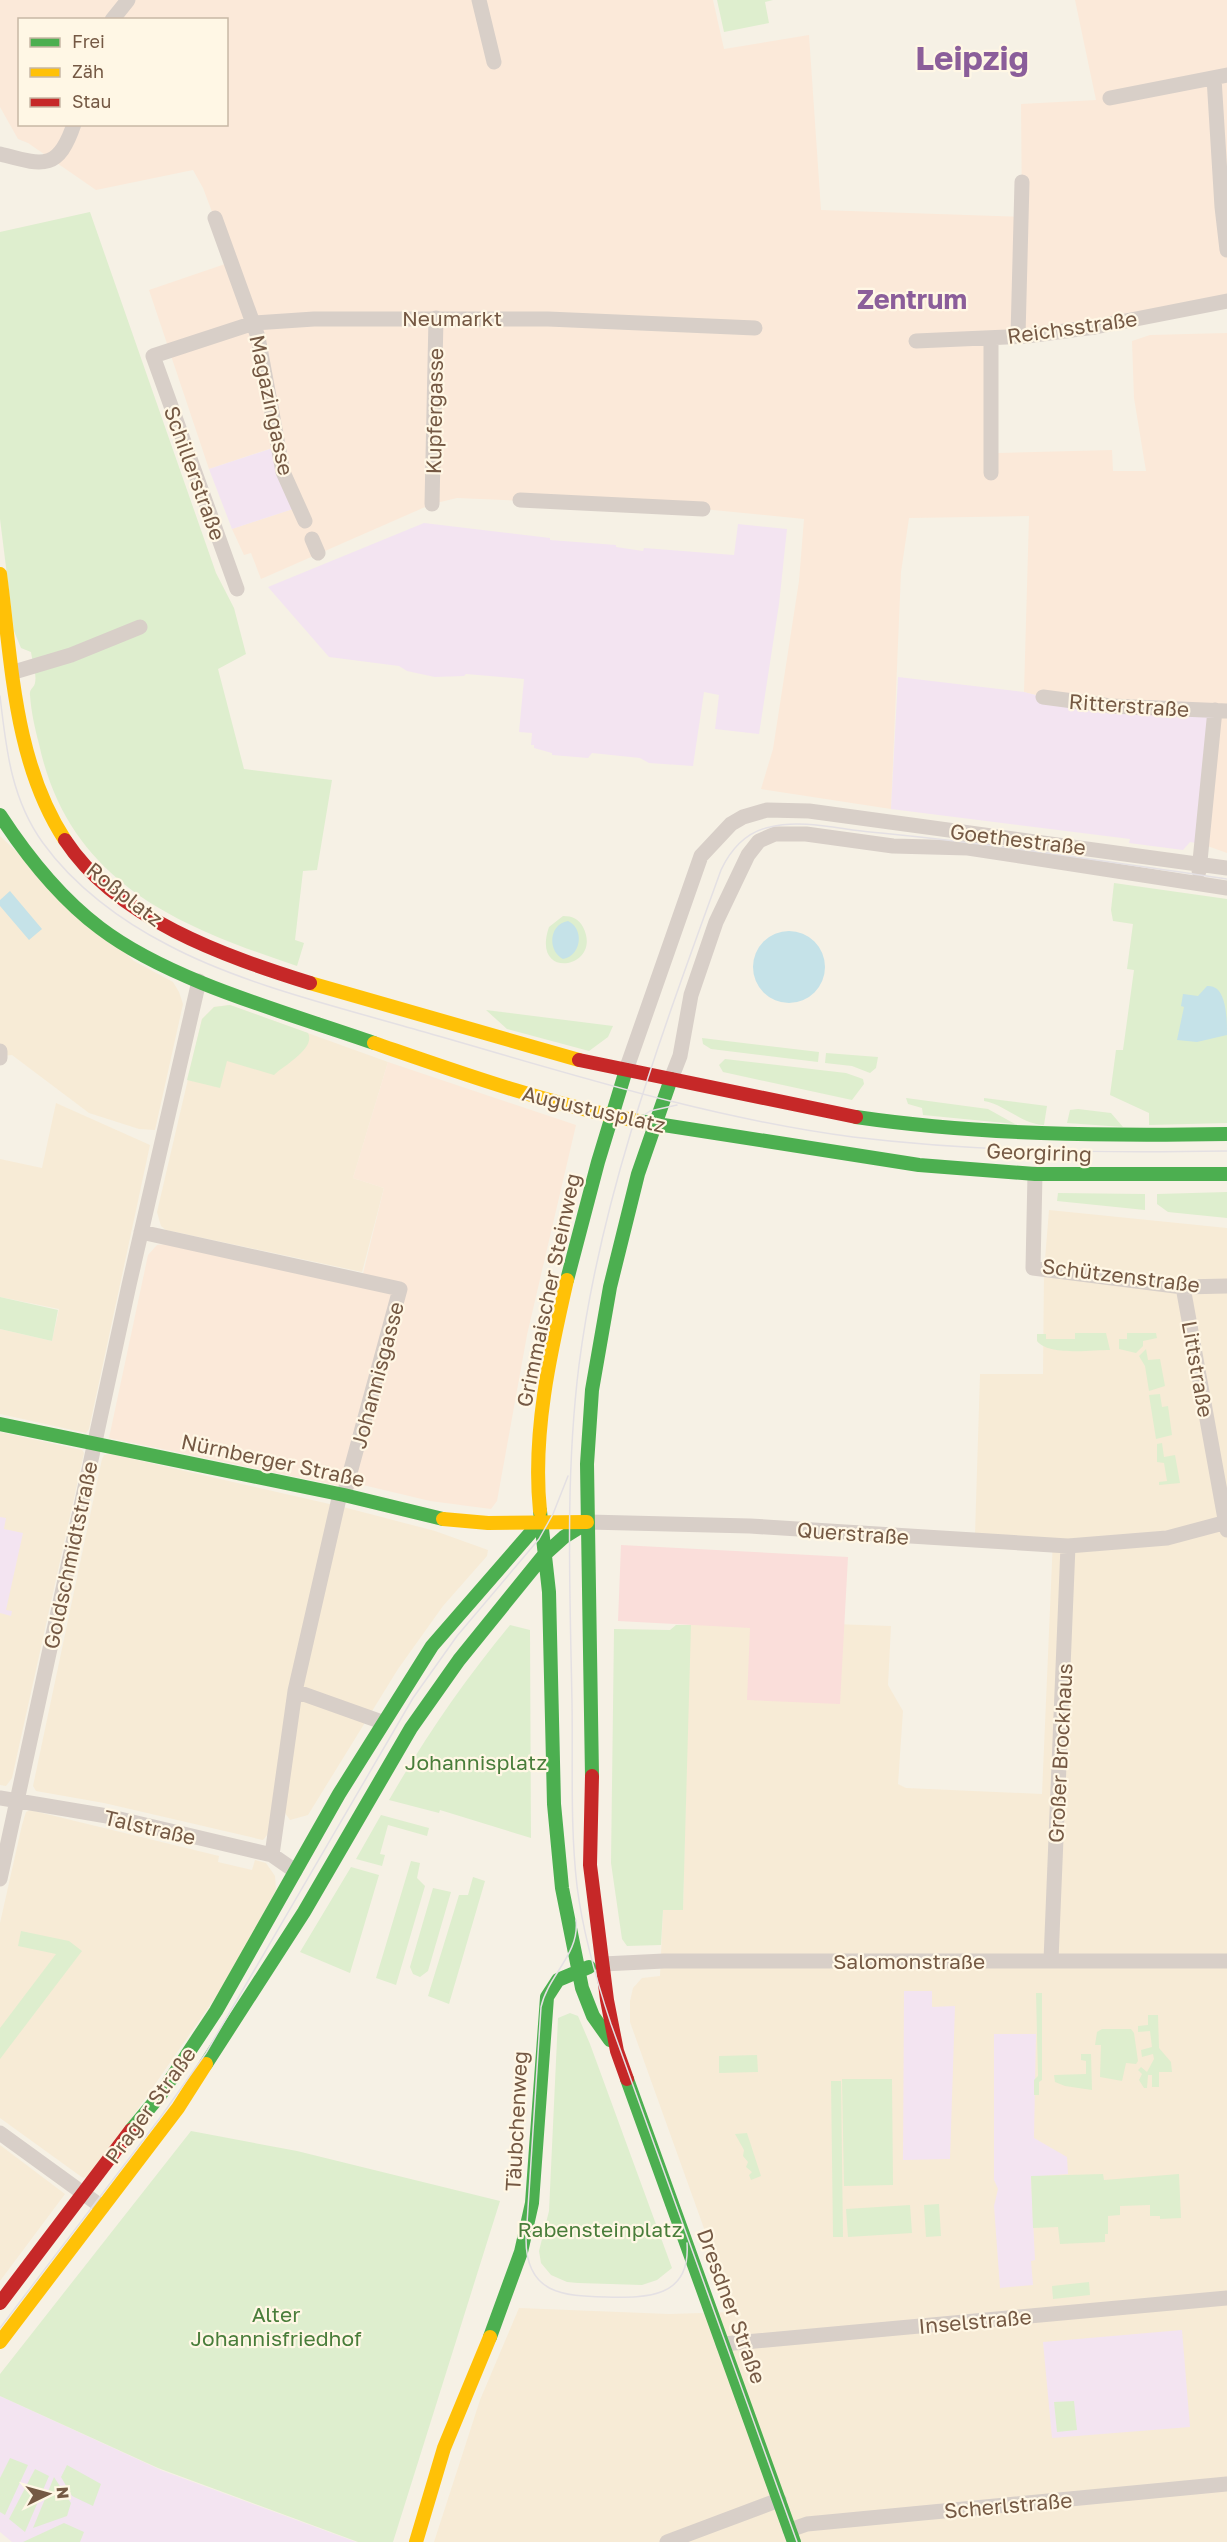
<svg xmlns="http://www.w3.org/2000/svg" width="1227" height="2542" font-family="'Golos Text',sans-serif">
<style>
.residential{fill:#f7ebd6}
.commercial{fill:#fbe9d9;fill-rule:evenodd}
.education{fill:#f3e4f1}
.medical{fill:#fadeda}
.green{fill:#deeece}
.water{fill:#c5e2e8}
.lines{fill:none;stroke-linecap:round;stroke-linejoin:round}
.street{stroke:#d8cfc8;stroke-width:15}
.fast{stroke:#4caf50;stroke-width:14}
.slow{stroke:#ffc107;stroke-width:14}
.jam{stroke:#c62828;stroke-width:14}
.tram{stroke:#e4e0e3;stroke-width:1.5}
.labels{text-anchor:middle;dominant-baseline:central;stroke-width:4.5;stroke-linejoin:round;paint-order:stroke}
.street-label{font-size:21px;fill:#755944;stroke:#fff7e5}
.park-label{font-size:21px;fill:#497d3a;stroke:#fff7e5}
.district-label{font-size:27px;font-weight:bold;fill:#8b5e9a;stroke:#fff7e5}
.town-label{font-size:33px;font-weight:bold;fill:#8b5e9a;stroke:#fff7e5}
</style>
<rect width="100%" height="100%" fill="#f6f1e5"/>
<!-- residential -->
<path class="residential" d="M 0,836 L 134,961 L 173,982 L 179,992 L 183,1004 L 155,1130 L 139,1129 L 89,1113 L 12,1055 L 0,1056 Z
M 230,1005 L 388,1062 L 353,1178 L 384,1188 L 362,1272 L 166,1230 L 161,1226 L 157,1212 L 202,1019 L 214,1007 Z
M 56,1103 L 150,1145 L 89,1429 L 86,1433 L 0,1414 L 0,1329 L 52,1341 L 59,1309 L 0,1297 L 0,1159 L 42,1168 Z
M 1049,1210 L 1227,1228 L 1227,2542 L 434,2542 L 480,2400 L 519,2308 L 669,2314 L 734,2312 L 630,2022 L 630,2001 L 633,1988 L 642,1978 L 660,1976 L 663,1910 L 683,1909 L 690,1619 L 891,1626 L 888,1685 L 903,1711 L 898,1784 L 906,1788 L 1042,1794 L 1053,1539 L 975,1535 L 980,1374 L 1043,1374 L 1044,1272 Z
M 0,1432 L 82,1450 L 84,1453 L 12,1778 L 6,1786 L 0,1785 Z
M 111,1454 L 347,1508 L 435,1531 L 488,1550 L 487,1556 L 443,1606 L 398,1669 L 308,1815 L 290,1820 L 285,1813 L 263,1840 L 104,1803 L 36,1791 L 33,1786 L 102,1459 L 104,1455 Z
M 30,1810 L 219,1856 L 218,1862 L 252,1870 L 255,1860 L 266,1863 L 275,1876 L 276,1890 L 226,1982 L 92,2175 L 83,2178 L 0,2118 L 0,1923 L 22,1825 L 26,1812 Z
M 0,2145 L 65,2194 L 0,2281 Z"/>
<!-- commercial -->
<path class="commercial" d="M 0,0 L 713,0 L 724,49 L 809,35 L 821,210 L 1022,217 L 1021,104 L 1096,100 L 1075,0 L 1227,0 L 1227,301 L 992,338 L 998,453 L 1112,450 L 1113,471 L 1146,471 L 1134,398 L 1132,341 L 1150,335 L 1227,333 L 1227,853 L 1202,844 L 1043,697 L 1024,692 L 1029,516 L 909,518 L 901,572 L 891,809 L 761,789 L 773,749 L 799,581 L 804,519 L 703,509 L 457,498 L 432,504 L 261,579 L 251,553 L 244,555 L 232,529 L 299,507 L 278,446 L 209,469 L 149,290 L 231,262 L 203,188 L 193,170 L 96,190 L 28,143 L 18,139 L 0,107 ZM 20,20 L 226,20 L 226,124 L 20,124 Z
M 388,1062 L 576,1125 L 527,1335 L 497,1501 L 491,1509 L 430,1501 L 363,1485 L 354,1489 L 109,1438 L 148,1255 L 157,1245 L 165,1244 L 360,1286 L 384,1188 L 353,1178 Z"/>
<!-- education -->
<path class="education" d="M 279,446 L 299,507 L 232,529 L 209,469 Z
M 424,523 L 550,538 L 550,540 L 616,545 L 616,547 L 643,551 L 644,548 L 734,555 L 738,524 L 787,529 L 779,604 L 759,734 L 715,729 L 719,695 L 704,692 L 693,766 L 649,763 L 640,758 L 592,753 L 588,758 L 552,755 L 552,753 L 534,748 L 534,745 L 531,745 L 532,733 L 519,732 L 524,679 L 466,674 L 464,676 L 435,677 L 407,671 L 399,666 L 329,657 L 268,587 Z
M 898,677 L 1024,692 L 1043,697 L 1215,710 L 1202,844 L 1190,842 L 1183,850 L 1129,843 L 1130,839 L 891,809 Z
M 0,1517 L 6,1518 L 4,1529 L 23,1533 L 6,1610 L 12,1611 L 11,1616 L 0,1613 Z
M 904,1991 L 932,1991 L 932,2007 L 955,2006 L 950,2159 L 903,2160 Z
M 994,2034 L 1036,2034 L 1034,2138 L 1067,2157 L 1068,2174 L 1031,2177 L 1035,2260 L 1031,2261 L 1033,2285 L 1000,2288 L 994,2206 L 998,2189 L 994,2180 Z
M 1182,2330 L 1190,2427 L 1052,2438 L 1043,2342 Z
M 0,2396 L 163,2471 L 356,2542 L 12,2542 L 0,2532 Z"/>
<!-- medical -->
<path class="medical" d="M 621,1545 L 848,1557 L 840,1704 L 747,1700 L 750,1628 L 618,1621 Z"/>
<!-- green -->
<path class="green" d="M 717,0 L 773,0 L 765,2 L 769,23 L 724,32 Z
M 90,212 L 216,573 L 234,608 L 246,654 L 218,669 L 244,769 L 332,780 L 317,870 L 303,871 L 295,940 L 304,943 L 297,966 C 177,926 69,882 39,744 C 35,729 31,711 30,695 C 29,689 34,688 35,683 C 37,675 32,660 31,652 L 21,648 L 14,631 L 0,519 L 0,232 Z
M 1114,883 L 1227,899 L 1227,1123 L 1149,1125 L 1149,1113 L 1110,1095 L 1116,1050 L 1123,1050 L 1134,970 L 1127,969 L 1133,924 L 1113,921 L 1111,910 Z
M 563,916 C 572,916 579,919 583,927 C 604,968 530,982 549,927 Z
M 230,1005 L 308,1033 C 316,1048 285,1065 274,1075 L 227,1061 L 220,1088 L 187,1080 L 202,1019 L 214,1007 Z
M 486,1010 L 613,1026 L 608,1037 L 589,1051 L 507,1029 Z
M 702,1038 L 819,1052 L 818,1062 L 711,1049 L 703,1044 Z
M 826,1053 L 878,1057 L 876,1068 L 870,1073 L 852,1066 L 825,1063 Z
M 725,1059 L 846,1073 L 863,1079 L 864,1084 L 852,1100 L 723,1072 L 719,1065 Z
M 906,1098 L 988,1109 L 1015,1124 L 923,1115 L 922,1108 L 908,1104 Z
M 984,1098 L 1047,1106 L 1044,1125 C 1021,1124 1006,1105 984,1101 Z
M 1078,1109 L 1111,1113 L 1123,1127 L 1067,1123 L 1070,1110 Z
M 1227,1192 L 1227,1218 L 1168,1212 L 1157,1204 L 1157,1194 Z
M 1058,1193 L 1145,1194 L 1145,1210 L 1057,1201 Z
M 0,1297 L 58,1310 L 52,1341 L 0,1329 Z
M 1075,1333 L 1106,1333 L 1110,1350 C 1092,1350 1048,1356 1037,1341 L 1037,1334 L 1046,1334 L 1046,1339 L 1075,1339 Z
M 1127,1333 L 1156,1333 L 1157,1338 L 1143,1341 L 1143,1346 L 1136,1353 L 1119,1349 L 1119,1339 L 1127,1339 Z
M 1146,1349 L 1148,1360 L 1160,1359 L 1165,1386 L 1149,1391 L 1145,1366 L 1139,1356 Z
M 1160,1394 L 1162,1407 L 1168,1406 L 1172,1435 L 1156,1439 L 1149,1395 Z
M 1162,1443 L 1164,1457 L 1175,1455 L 1180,1483 L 1159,1485 L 1159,1482 L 1167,1481 L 1164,1463 L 1157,1462 L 1157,1444 Z
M 510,1625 L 530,1630 L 531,1838 L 440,1810 L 439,1813 L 389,1800 C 426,1736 463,1682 510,1625 Z
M 676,1625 L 691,1625 L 683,1910 L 663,1910 L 661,1945 L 627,1946 L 622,1939 L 611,1863 L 614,1629 L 670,1630 Z
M 381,1815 L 429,1828 L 427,1836 L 388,1825 L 380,1854 L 385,1855 L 382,1866 L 356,1859 Z
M 411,1861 L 420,1863 L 417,1878 L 425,1886 L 396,1985 L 376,1978 Z
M 351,1867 L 379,1875 L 350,1973 L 300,1952 Z
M 473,1877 L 485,1881 L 449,2004 L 428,1996 L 459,1895 L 468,1895 Z
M 433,1888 L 451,1892 L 428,1971 L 420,1977 L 413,1974 L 410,1967 Z
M 21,1931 L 69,1941 L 82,1951 L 0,2059 L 0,2028 L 56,1954 L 18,1946 Z
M 1036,1993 L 1042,1993 L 1042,2080 L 1039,2082 L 1039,2095 L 1034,2095 L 1034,2080 L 1038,2076 Z
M 570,2013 L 578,2016 L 590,2044 L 672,2268 L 657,2280 L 642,2285 L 578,2283 L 567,2282 L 551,2275 L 541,2263 L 539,2251 L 549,2211 L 558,2018 Z
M 1148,2015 L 1158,2015 L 1159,2048 L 1171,2062 L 1172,2072 L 1159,2072 L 1159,2087 L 1152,2087 L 1152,2075 L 1148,2075 L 1147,2088 L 1144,2088 L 1139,2080 L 1142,2074 L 1138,2070 L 1141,2067 L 1147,2072 L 1154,2059 L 1153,2054 L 1142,2057 L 1141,2050 L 1152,2047 L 1150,2031 L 1138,2032 L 1138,2026 L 1148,2025 Z
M 1102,2029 L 1131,2029 L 1134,2033 L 1138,2061 L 1136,2064 L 1126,2063 L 1122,2081 L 1100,2077 L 1101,2045 L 1095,2045 L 1097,2032 Z
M 1081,2054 L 1091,2054 L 1092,2090 L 1065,2086 L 1055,2082 L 1054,2075 L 1086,2074 L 1086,2061 L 1081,2060 Z
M 757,2055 L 758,2072 L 719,2073 L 719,2056 Z
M 842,2079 L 892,2079 L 893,2185 L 844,2186 Z
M 831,2081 L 841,2081 L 843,2237 L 833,2237 Z
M 191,2131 L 297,2151 L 500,2201 L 393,2542 L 358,2542 L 158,2468 L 0,2396 L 0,2374 Z
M 747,2133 L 761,2176 L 751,2180 L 749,2175 L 752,2172 L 746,2167 L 748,2162 L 743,2156 L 744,2150 L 735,2134 Z
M 1103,2174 L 1104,2180 L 1179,2174 L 1181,2218 L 1160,2219 L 1160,2216 L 1150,2216 L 1150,2205 L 1120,2206 L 1120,2215 L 1108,2216 L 1108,2234 L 1105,2234 L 1105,2242 L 1060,2244 L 1058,2227 L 1033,2228 L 1031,2176 Z
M 939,2204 L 941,2236 L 926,2237 L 924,2205 Z
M 910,2205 L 912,2233 L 848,2237 L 846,2209 Z
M 1089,2282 L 1090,2295 L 1053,2299 L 1052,2286 Z
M 1074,2401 L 1077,2430 L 1057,2432 L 1054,2402 Z
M 10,2458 L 28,2465 L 5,2515 L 0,2512 L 0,2478 Z
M 67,2465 L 101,2484 L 93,2506 L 72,2496 L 61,2477 Z
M 35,2469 L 49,2476 L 25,2532 L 9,2519 Z
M 54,2477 L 71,2503 L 67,2516 L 33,2528 Z
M 64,2523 L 84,2532 L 80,2542 L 23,2542 Z"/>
<!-- water -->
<path class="water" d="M 10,891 L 42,929 L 29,940 L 0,906 L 0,900 Z
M 568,921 C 585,929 581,956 563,959 C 547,951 549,924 568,921 Z
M753 967a36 36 0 1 1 72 0a36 36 0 1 1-72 0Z
M 1207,986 C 1227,984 1227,1019 1227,1035 L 1197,1042 L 1177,1040 L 1184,1007 L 1181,1006 L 1183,994 L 1198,996 Z"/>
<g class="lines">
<!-- street -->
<path class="street" d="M 479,0 L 494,62
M 112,20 L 128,0
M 1214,78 L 1222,207 L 1227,250
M 1110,98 L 1227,75
M 0,154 C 42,165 58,172 74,124
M 215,218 L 258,337 L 283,472 L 305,521
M 1018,336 L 1022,182
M 916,341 L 1027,336 L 1095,327 L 1227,301
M 991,473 L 991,338
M 520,500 L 703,509
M 432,504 L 436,318
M 312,539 L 318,553
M 237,589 L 153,356 L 254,323 L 314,319 L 548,319 L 755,328
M 14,672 L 71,655 L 140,627
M 1043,697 L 1111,706 L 1227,711
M 1199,871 L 1215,710
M 0,1051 L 0,1058
M 626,1070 L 701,856 L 731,824 L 743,817 L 767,810 L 809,811 L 1227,868
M 671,1079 L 680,1056 L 691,995 L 716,922 L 748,855 L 759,841 L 775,834 L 806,834 L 893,846 L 968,848 L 1227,888
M 1035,1174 L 1033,1268 L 1183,1287 L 1227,1286
M 141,1232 L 400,1289 L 344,1495
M 1183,1287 L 1227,1530
M 588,1522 L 750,1526 L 1068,1546 L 1167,1538 L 1227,1522
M 295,1691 L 382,1722
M 0,1798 L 107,1816 L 272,1855 L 295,1871
M 272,1855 L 295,1691 L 340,1494
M 0,1879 L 129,1285 L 199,981
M 1051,1960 L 1068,1546
M 603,1964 L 664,1961 L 1227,1961
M 0,2133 L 102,2207
M 723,2344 L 1227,2298
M 790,2530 L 807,2524 L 1227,2484
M 667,2542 L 779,2500"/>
<!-- fast -->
<path class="fast" d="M 0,815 C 28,858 59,897 100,928 C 171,982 289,1013 374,1043
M 856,1117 C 979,1135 1103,1136 1227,1134
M 638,1121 L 919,1165 L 1035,1174 L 1227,1174
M 567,1280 L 598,1162 L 626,1070
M 0,1424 L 344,1495 L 443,1519
M 540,1511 L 549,1592 L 554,1804 L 562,1888 L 582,1988 L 593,2016 L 610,2040
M 592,1776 L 587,1464 L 592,1390 L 610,1287 L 638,1174 L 671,1079
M 206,2064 L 304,1912 L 411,1728 L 459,1660 L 544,1555 L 564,1537 L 588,1522
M 627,2079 L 794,2542
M 131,2130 L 161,2094 L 216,2011 L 339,1794 L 432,1646 L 539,1523
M 490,2337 L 521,2252 L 532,2203 L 547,1997 L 558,1980 L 589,1967"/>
<!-- slow -->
<path class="slow" d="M 0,574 C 12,664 14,762 65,840
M 310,983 L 579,1060
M 374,1043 C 461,1073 547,1104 638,1121
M 540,1511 C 532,1434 550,1354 567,1280
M 443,1519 L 488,1523 L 587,1522
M 0,2342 L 178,2108 L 206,2064
M 416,2542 L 444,2448 L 490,2337"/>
<!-- jam -->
<path class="jam" d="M 65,840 C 117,919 224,956 310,983
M 579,1060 L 856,1117
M 592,1776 L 590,1865 L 607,2000 L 617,2051 L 627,2079
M 0,2303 L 131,2130"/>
<!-- tram -->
<path class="tram" d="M 0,696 C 6,748 11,799 43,843 C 74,886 121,921 168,945 C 243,985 346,1009 428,1033 C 568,1073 708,1118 853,1137 C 977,1152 1102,1153 1227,1151
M 633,1123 L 650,1111 L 677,1105
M 576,1920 C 580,1954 548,1975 541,2007 L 526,2239 C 526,2294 563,2296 606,2297 C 647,2298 691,2298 687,2243
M 0,2328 L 160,2118 L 206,2053 L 413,1698 L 457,1636 L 539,1539 L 553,1514 L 568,1476
M 797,2542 L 611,2024 C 596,1979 583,1934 577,1886 C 570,1826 573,1763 572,1703 C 570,1591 565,1476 579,1365 C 601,1194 663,1031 721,870 C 731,849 746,832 770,827 C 801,819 839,829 870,832 C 990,843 1108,862 1227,879"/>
</g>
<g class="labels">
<!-- street labels -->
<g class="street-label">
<text x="452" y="318">Neumarkt</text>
<text transform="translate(1072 327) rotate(-8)">Reichsstraße</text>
<text transform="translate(272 405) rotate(78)">Magazingasse</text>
<text transform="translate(434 411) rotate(-89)">Kupfergasse</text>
<text transform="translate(195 473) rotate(70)">Schillerstraße</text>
<text transform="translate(1129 705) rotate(4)">Ritterstraße</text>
<text transform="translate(1018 839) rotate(7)">Goethestraße</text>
<text transform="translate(125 894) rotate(38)">Roßplatz</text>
<text transform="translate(594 1109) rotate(13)">Augustusplatz</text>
<text transform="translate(1039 1152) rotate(2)">Georgiring</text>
<text transform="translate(1121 1275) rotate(7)">Schützenstraße</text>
<text transform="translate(548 1290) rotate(-78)">Grimmaischer Steinweg</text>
<text transform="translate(1198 1369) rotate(80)">Littstraße</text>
<text transform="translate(377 1375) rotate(-75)">Johannisgasse</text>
<text transform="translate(273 1460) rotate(12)">Nürnberger Straße</text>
<text transform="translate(853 1533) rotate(4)">Querstraße</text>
<text transform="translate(70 1555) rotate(-78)">Goldschmidtstraße</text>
<text transform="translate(1060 1753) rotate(-87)">Großer Brockhaus</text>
<text transform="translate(150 1827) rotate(13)">Talstraße</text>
<text x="909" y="1961">Salomonstraße</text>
<text transform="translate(150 2105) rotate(-54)">Prager Straße</text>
<text transform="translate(516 2121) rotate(-87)">Täubchenweg</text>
<text transform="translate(732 2306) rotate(70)">Dresdner Straße</text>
<text transform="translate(975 2321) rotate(-5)">Inselstraße</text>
<text transform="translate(1008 2505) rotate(-5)">Scherlstraße</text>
</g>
<!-- park labels -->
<g class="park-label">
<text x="476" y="1762">Johannisplatz</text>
<text x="600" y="2229">Rabensteinplatz</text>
<text x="276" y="2314">Alter<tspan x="276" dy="24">Johannisfriedhof</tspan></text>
</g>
<!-- district labels -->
<g class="district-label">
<text x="912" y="299">Zentrum</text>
</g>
<!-- town labels -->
<g class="town-label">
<text x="972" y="57">Leipzig</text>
</g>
</g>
<!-- legend -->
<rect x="18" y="18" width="210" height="108" fill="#fff7e5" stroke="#c8b8a5" stroke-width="1.5"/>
<rect x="30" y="38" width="30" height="9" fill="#4caf50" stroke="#c8b8a5" stroke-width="1.5"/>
<text x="72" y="48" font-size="18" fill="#755944">Frei</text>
<rect x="30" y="68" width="30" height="9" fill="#ffc107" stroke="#c8b8a5" stroke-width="1.5"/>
<text x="72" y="78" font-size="18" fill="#755944">Zäh</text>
<rect x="30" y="98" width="30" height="9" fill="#c62828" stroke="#c8b8a5" stroke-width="1.5"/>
<text x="72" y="108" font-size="18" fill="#755944">Stau</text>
<!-- north arrow -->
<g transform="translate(48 2494) rotate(85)" stroke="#fff7e5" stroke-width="4.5" paint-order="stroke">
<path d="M0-4.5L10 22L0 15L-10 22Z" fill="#755944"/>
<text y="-9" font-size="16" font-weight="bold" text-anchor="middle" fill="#755944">N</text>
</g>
</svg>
